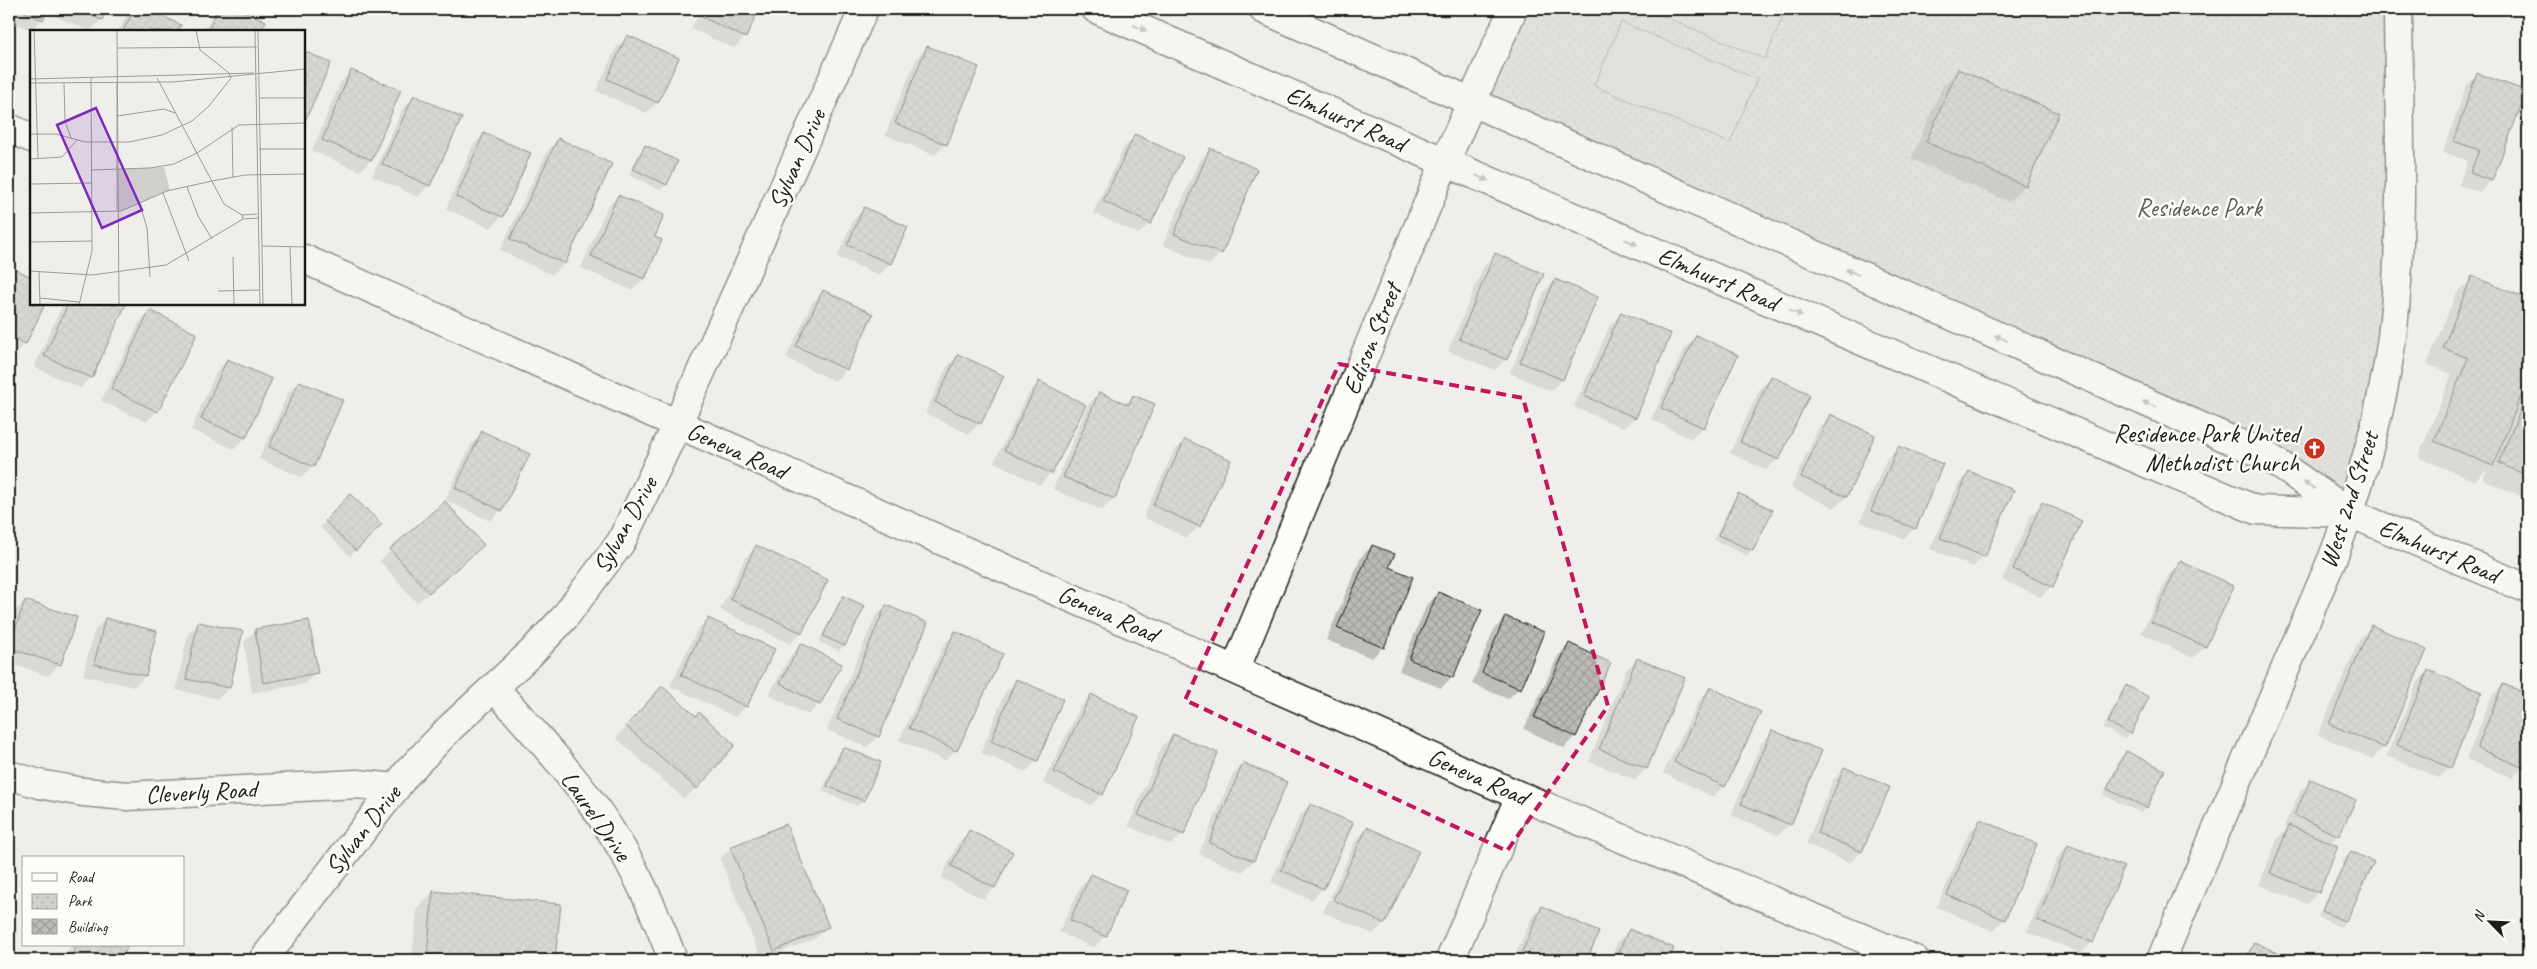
<svg xmlns="http://www.w3.org/2000/svg" width="2537" height="969" font-family="Caveat,sans-serif">
<style>
.park{fill:url(#park-dots);stroke:#767674}
.pitch{fill:#d0cfcc;stroke:#767674}
.shadow{fill:#0003}
.building{fill:url(#building-cross-hatch);stroke:#1c1c1c}
.lines{fill:none;stroke-linecap:round;stroke-linejoin:round}
.street-casing{stroke:#1c1c1c;stroke-width:31}
.secondary-casing{stroke:#1c1c1c;stroke-width:31}
.street{stroke:#fdfcf7;stroke-width:28}
.secondary{stroke:#fdfcf7;stroke-width:28}
.oneway{fill:#989794}
.marked{fill:none;stroke:#c2185b;stroke-width:4;stroke-dasharray:10 6;stroke-linejoin:round}
.labels{text-anchor:middle;dominant-baseline:central;stroke-width:5;stroke-linejoin:round;paint-order:stroke}
.street-label{font-size:25px;fill:#1c1c1c;stroke:#fdfcf7}
.park-label{font-size:25px;fill:#5b5b5a;stroke:#fdfcf7}
.poi-label{font-size:25px;fill:#1c1c1c;stroke:#fdfcf7;text-anchor:end}
.inset-road{fill:none;stroke:#9b9a98;stroke-width:1}
.view{fill:#7b2cbf;fill-opacity:0.15;stroke:#7b2cbf;stroke-width:2.5}
.inset-edge{fill:none;stroke:#1c1c1c;stroke-width:2.5}
</style>
<defs>
<pattern id="park-dots" width="8" height="8" patternUnits="userSpaceOnUse" patternTransform="scale(1.25)"><rect width="8" height="8" fill="#d0cfcc"/><path d="M2 2h.1M6 6h.1" fill="none" stroke="#b2b1af" stroke-width="1.8" stroke-linecap="round"/></pattern>
<pattern id="building-cross-hatch" width="8" height="8" patternUnits="userSpaceOnUse" patternTransform="scale(1.25)"><rect width="8" height="8" fill="#bbbab6"/><path d="M0 0l8 8M0 8l8-8" fill="none" stroke="#a09f9c"/></pattern>
</defs>
<rect width="100%" height="100%" fill="#f0eeea"/>
<filter id="ink" filterUnits="userSpaceOnUse"><feTurbulence type="fractalNoise" baseFrequency=".02" numOctaves="2"/><feDisplacementMap in="SourceGraphic" scale="10" xChannelSelector="R" yChannelSelector="G"/><feConvolveMatrix kernelMatrix="1 2 1 2 8 2 1 2 1" color-interpolation-filters="sRGB"/></filter>
<g filter="url(#ink)">
<!-- park -->
<path class="park" d="M 1513,9 L 2398,9 L 2401,218 L 2350,513 L 2267,456 L 1472,103 Z"/>
<!-- pitch -->
<path class="pitch" d="M 1646,9 L 1786,9 L 1765,59 Z
M 1621,22 L 1757,79 L 1730,143 L 1594,86 Z"/>
<!-- shadow -->
<path class="shadow" d="M 9,9 L 106,9 L 101,20 L 90,31 L 45,12 L 42,19 L 31,30 L 9,21 Z
M 133,9 L 145,9 L 179,25 L 177,31 L 119,31 L 126,16 Z
M 216,9 L 236,9 L 264,22 L 260,31 L 203,31 Z
M 701,9 L 758,9 L 745,37 L 734,48 L 691,29 Z
M 1422,9 L 1455,9 L 1446,18 Z
M 628,36 L 657,102 L 646,113 L 596,91 L 616,48 Z
M 927,47 L 946,144 L 935,155 L 885,135 L 916,59 Z
M 304,52 L 329,64 L 304,120 Z
M 1958,70 L 2025,185 L 2009,202 L 1911,159 L 1942,87 Z
M 351,71 L 399,91 L 371,160 L 360,171 L 312,151 L 340,83 Z
M 2478,74 L 2525,92 L 2491,181 L 2479,192 L 2459,185 L 2468,161 L 2443,152 L 2466,86 Z
M 414,97 L 429,185 L 418,197 L 372,176 L 403,108 Z
M 484,134 L 502,216 L 491,228 L 446,209 L 473,145 Z
M 1136,136 L 1150,223 L 1139,234 L 1093,213 L 1124,147 Z
M 558,140 L 611,164 L 564,263 L 552,275 L 500,250 L 547,151 Z
M 645,146 L 677,162 L 666,185 L 660,190 L 629,175 L 640,152 Z
M 1210,150 L 1220,253 L 1209,265 L 1163,245 L 1199,161 Z
M 618,196 L 653,237 L 661,241 L 644,279 L 632,290 L 581,268 L 607,207 Z
M 864,209 L 907,227 L 890,264 L 879,275 L 837,257 L 853,220 Z
M 1495,255 L 1506,359 L 1495,370 L 1448,351 L 1484,266 Z
M 9,267 L 31,278 L 31,304 L 44,304 L 25,344 L 14,355 L 9,352 Z
M 2472,278 L 2528,301 L 2528,499 L 2483,480 L 2487,469 L 2475,481 L 2418,457 L 2452,374 L 2427,364 L 2456,294 Z
M 1555,280 L 1562,379 L 1551,391 L 1510,373 L 1544,292 Z
M 823,292 L 846,369 L 835,381 L 786,358 L 812,303 Z
M 63,304 L 124,305 L 91,377 L 80,388 L 34,367 Z
M 150,312 L 157,411 L 146,422 L 101,401 L 139,323 Z
M 1621,314 L 1635,417 L 1624,428 L 1574,407 L 1610,325 Z
M 1696,337 L 1737,356 L 1702,428 L 1691,439 L 1651,419 L 1685,348 Z
M 958,356 L 980,423 L 969,434 L 925,413 L 947,367 Z
M 227,361 L 245,438 L 234,449 L 191,430 L 216,372 Z
M 1771,377 L 1778,459 L 1766,470 L 1730,453 L 1760,388 Z
M 299,382 L 313,466 L 301,477 L 259,459 L 288,393 Z
M 1039,383 L 1051,473 L 1040,485 L 994,462 L 1028,394 Z
M 1099,393 L 1125,404 L 1133,396 L 1114,498 L 1102,510 L 1053,489 L 1088,405 Z
M 1830,416 L 1873,435 L 1846,497 L 1834,508 L 1791,488 L 1819,427 Z
M 482,433 L 501,510 L 490,521 L 445,500 L 471,444 Z
M 1186,440 L 1199,526 L 1187,538 L 1143,517 L 1174,451 Z
M 1898,447 L 1915,528 L 1903,539 L 1860,522 L 1887,458 Z
M 1970,472 L 1984,556 L 1973,567 L 1930,549 L 1958,484 Z
M 1738,495 L 1752,550 L 1747,556 L 1714,540 L 1733,500 Z
M 350,496 L 380,524 L 350,556 L 320,527 Z
M 2042,504 L 2052,586 L 2041,597 L 2002,580 L 2031,515 Z
M 1372,546 L 1387,568 L 1383,647 L 1372,658 L 1326,640 L 1361,557 Z
M 756,547 L 826,580 L 801,633 L 790,644 L 720,610 L 745,558 Z
M 391,550 L 471,556 L 417,603 L 380,561 Z
M 2180,563 L 2232,587 L 2205,647 L 2193,658 L 2141,633 L 2169,574 Z
M 1438,593 L 1452,677 L 1441,688 L 1399,671 L 1427,604 Z
M 843,598 L 844,645 L 839,651 L 819,642 L 838,603 Z
M 25,601 L 59,664 L 48,676 L 9,663 L 9,627 L 14,612 Z
M 886,606 L 878,736 L 867,747 L 827,730 L 875,617 Z
M 1506,617 L 1519,688 L 1508,699 L 1472,684 L 1494,629 Z
M 105,619 L 156,632 L 145,676 L 134,687 L 83,675 L 94,631 Z
M 708,619 L 746,706 L 735,717 L 670,686 L 697,630 Z
M 199,623 L 229,688 L 218,699 L 176,690 L 188,634 Z
M 2371,627 L 2384,747 L 2373,759 L 2318,735 L 2360,638 Z
M 255,630 L 316,672 L 305,684 L 252,693 L 244,642 Z
M 955,633 L 956,750 L 945,761 L 899,740 L 944,644 Z
M 802,644 L 819,704 L 808,715 L 769,695 L 790,656 Z
M 1569,644 L 1575,736 L 1564,748 L 1524,729 L 1558,656 Z
M 1637,659 L 1684,679 L 1646,769 L 1635,780 L 1589,761 L 1626,670 Z
M 2428,671 L 2450,767 L 2439,778 L 2386,756 L 2417,683 Z
M 1017,681 L 1037,760 L 1026,772 L 981,753 L 1005,692 Z
M 2503,685 L 2528,695 L 2528,755 L 2523,767 L 2512,778 L 2466,759 L 2492,696 Z
M 2126,687 L 2130,733 L 2124,739 L 2103,728 L 2121,692 Z
M 1710,689 L 1724,786 L 1713,797 L 1663,773 L 1699,700 Z
M 1091,696 L 1102,794 L 1091,805 L 1043,783 L 1080,707 Z
M 651,699 L 696,788 L 684,799 L 616,738 Z
M 1773,732 L 1790,824 L 1778,835 L 1731,815 L 1761,743 Z
M 1173,735 L 1183,834 L 1171,845 L 1128,826 L 1162,746 Z
M 843,748 L 879,763 L 863,801 L 857,806 L 822,791 L 838,753 Z
M 2126,752 L 2146,807 L 2141,813 L 2103,795 L 2120,758 Z
M 1243,764 L 1286,782 L 1253,861 L 1242,872 L 1199,854 L 1232,776 Z
M 1845,768 L 1861,852 L 1850,863 L 1806,844 L 1833,780 Z
M 2311,780 L 2338,835 L 2330,844 L 2318,892 L 2307,904 L 2259,885 L 2278,838 L 2288,828 L 2284,826 L 2300,792 Z
M 1310,805 L 1323,888 L 1312,900 L 1271,882 L 1299,817 Z
M 1981,821 L 2004,919 L 1993,931 L 1937,907 L 1969,832 Z
M 1367,829 L 1384,923 L 1373,934 L 1323,912 L 1329,899 L 1381,923 L 1381,921 L 1330,897 L 1356,840 Z
M 969,832 L 994,888 L 983,899 L 941,878 L 958,843 Z
M 2068,846 L 2092,942 L 2081,953 L 2027,932 L 2057,858 Z
M 731,848 L 827,927 L 816,938 L 762,960 L 720,859 Z
M 2351,853 L 2345,921 L 2340,927 L 2318,917 L 2345,858 Z
M 1092,875 L 1105,936 L 1094,948 L 1059,932 L 1080,887 Z
M 433,892 L 559,905 L 554,960 L 412,960 L 417,908 Z
M 1542,907 L 1597,932 L 1585,960 L 1513,960 L 1531,919 Z
M 1629,930 L 1673,949 L 1668,960 L 1610,960 L 1618,941 Z
M 2255,943 L 2290,960 L 2241,960 Z
M 71,945 L 127,945 L 120,960 L 65,960 Z"/>
<!-- building -->
<path class="building" d="M 18,9 L 48,9 L 43,20 Z
M 75,9 L 107,9 L 102,20 Z
M 134,9 L 148,9 L 181,25 L 178,31 L 123,31 Z
M 218,9 L 239,9 L 266,21 L 261,31 L 208,31 Z
M 706,9 L 759,9 L 746,38 L 702,17 Z
M 627,35 L 679,58 L 658,103 L 607,79 Z
M 927,46 L 979,67 L 947,145 L 895,123 Z
M 304,51 L 331,63 L 304,123 Z
M 1958,69 L 2059,113 L 2026,186 L 1926,142 Z
M 351,70 L 401,90 L 372,160 L 322,140 Z
M 2477,73 L 2527,91 L 2492,181 L 2470,173 L 2479,150 L 2453,141 Z
M 414,95 L 462,118 L 430,186 L 382,164 Z
M 484,133 L 531,153 L 503,217 L 456,197 Z
M 1135,134 L 1183,157 L 1151,224 L 1103,201 Z
M 558,138 L 612,164 L 565,264 L 510,239 Z
M 645,145 L 678,161 L 667,185 L 633,169 Z
M 1210,148 L 1257,169 L 1222,254 L 1174,234 Z
M 618,195 L 664,215 L 655,237 L 662,240 L 645,279 L 591,256 Z
M 864,207 L 908,227 L 891,264 L 847,245 Z
M 1495,253 L 1544,274 L 1507,360 L 1459,339 Z
M 9,266 L 31,277 L 31,304 L 45,304 L 26,344 L 9,336 Z
M 2472,276 L 2528,299 L 2528,379 L 2493,466 L 2434,441 L 2468,358 L 2443,348 Z
M 1555,279 L 1598,297 L 1563,380 L 1520,362 Z
M 823,290 L 873,314 L 847,370 L 796,346 Z
M 68,304 L 126,304 L 92,378 L 44,356 Z
M 150,310 L 197,334 L 158,412 L 111,389 Z
M 1621,312 L 1671,334 L 1636,418 L 1584,396 Z
M 1696,335 L 1738,355 L 1704,428 L 1661,408 Z
M 958,354 L 1004,376 L 981,424 L 935,402 Z
M 227,359 L 272,379 L 246,438 L 201,419 Z
M 1771,376 L 1810,394 L 1779,460 L 1740,442 Z
M 299,381 L 343,400 L 314,467 L 269,447 Z
M 1039,381 L 1086,405 L 1052,474 L 1004,450 Z
M 1099,392 L 1129,405 L 1133,395 L 1155,404 L 1115,499 L 1063,477 Z
M 2528,393 L 2528,476 L 2498,463 Z
M 1830,414 L 1875,435 L 1847,497 L 1801,477 Z
M 482,431 L 530,454 L 502,511 L 455,488 Z
M 1185,439 L 1231,460 L 1200,527 L 1153,505 Z
M 1898,446 L 1943,464 L 1916,529 L 1871,511 Z
M 1969,471 L 2014,490 L 1985,557 L 1940,538 Z
M 1738,493 L 1773,510 L 1753,551 L 1718,535 Z
M 350,494 L 382,524 L 356,551 L 325,521 Z
M 445,501 L 484,545 L 429,593 L 390,549 Z
M 2042,502 L 2082,521 L 2053,587 L 2013,569 Z
M 756,545 L 828,580 L 802,633 L 730,599 Z
M 1372,545 L 1395,554 L 1389,567 L 1413,577 L 1384,648 L 1337,628 Z
M 2180,561 L 2234,586 L 2206,647 L 2151,622 Z
M 1438,592 L 1482,610 L 1453,678 L 1409,659 Z
M 843,596 L 865,606 L 845,646 L 823,636 Z
M 25,600 L 77,617 L 61,665 L 9,648 Z
M 886,605 L 928,623 L 879,737 L 837,719 Z
M 1505,616 L 1544,632 L 1521,689 L 1482,673 Z
M 105,618 L 157,631 L 146,676 L 94,664 Z
M 708,618 L 775,649 L 747,707 L 681,675 Z
M 309,620 L 318,673 L 263,683 L 255,629 Z
M 198,622 L 243,631 L 230,688 L 186,679 Z
M 2371,625 L 2427,650 L 2385,748 L 2329,724 Z
M 955,631 L 1003,654 L 957,751 L 909,728 Z
M 801,643 L 842,664 L 820,705 L 780,683 Z
M 1569,643 L 1611,663 L 1576,737 L 1534,717 Z
M 1637,658 L 1685,678 L 1647,769 L 1599,749 Z
M 2428,670 L 2482,692 L 2451,768 L 2397,745 Z
M 1016,679 L 1063,699 L 1038,761 L 991,741 Z
M 2503,684 L 2528,694 L 2528,758 L 2524,768 L 2477,748 Z
M 2126,685 L 2149,697 L 2131,734 L 2108,723 Z
M 662,686 L 696,716 L 699,712 L 735,745 L 697,789 L 626,726 Z
M 1710,687 L 1761,712 L 1725,787 L 1674,762 Z
M 1091,694 L 1139,717 L 1103,795 L 1054,772 Z
M 1772,730 L 1822,751 L 1791,825 L 1741,804 Z
M 1173,734 L 1218,753 L 1184,835 L 1138,815 Z
M 843,747 L 881,762 L 864,801 L 827,786 Z
M 2126,751 L 2165,770 L 2147,808 L 2107,789 Z
M 1243,763 L 1287,782 L 1254,861 L 1209,843 Z
M 1844,767 L 1890,787 L 1862,852 L 1817,833 Z
M 2311,779 L 2356,800 L 2339,836 L 2294,815 Z
M 1310,804 L 1353,823 L 1324,889 L 1281,870 Z
M 1980,819 L 2037,844 L 2005,920 L 1947,895 Z
M 786,824 L 829,927 L 774,951 L 730,847 Z
M 2289,825 L 2338,846 L 2319,893 L 2270,873 Z
M 1367,827 L 1419,851 L 1385,924 L 1333,900 Z
M 969,830 L 1013,852 L 995,888 L 951,866 Z
M 2068,845 L 2124,867 L 2093,943 L 2037,920 Z
M 2351,851 L 2374,862 L 2346,922 L 2322,911 Z
M 1091,874 L 1127,890 L 1106,937 L 1070,920 Z
M 433,891 L 561,904 L 555,960 L 489,960 L 427,954 Z
M 1542,906 L 1599,932 L 1587,960 L 1540,960 L 1522,952 Z
M 1629,929 L 1674,948 L 1669,960 L 1615,960 Z
M 2254,942 L 2293,960 L 2246,960 Z
M 77,945 L 128,945 L 122,960 L 71,960 Z"/>
<g class="lines">
<defs>
<path id="street" d="M 9,128 L 31,138
M 304,259 L 1520,796 L 1915,960
M 1235,670 L 1445,162 L 1513,9
M 494,687 C 535,735 581,782 614,836 C 639,875 657,917 673,960
M 9,775 L 39,784 L 83,792 L 127,796 L 357,784 L 396,788
M 263,960 L 407,773 L 451,727 L 531,653 L 564,618 L 621,542 L 677,425 L 864,9
M 1450,960 L 1520,796
M 2161,960 L 2333,557 C 2362,481 2386,401 2394,319 C 2404,216 2399,112 2398,9"/>
<path id="secondary" d="M 1096,9 L 1445,162 L 2256,510 L 2350,513
M 1263,9 L 2267,456 L 2350,513 L 2528,589"/>
</defs>
<!-- street casing -->
<use href="#street" class="street-casing"/>
<!-- secondary casing -->
<use href="#secondary" class="secondary-casing"/>
<!-- street -->
<use href="#street" class="street"/>
<!-- secondary -->
<use href="#secondary" class="secondary"/>
</g>
<!-- one-way arrows -->
<defs><path id="oneway-solid" d="M-6-.8H1V-3.2L6.5 0L1 3.2V.8H-6Z" transform="scale(1.25)"/></defs>
<g class="oneway">
<use href="#oneway-solid" transform="translate(1140 28) rotate(24)"/>
<use href="#oneway-solid" transform="translate(1482 178) rotate(23)"/>
<use href="#oneway-solid" transform="translate(1631 242) rotate(23)"/>
<use href="#oneway-solid" transform="translate(1852 272) rotate(-156)"/>
<use href="#oneway-solid" transform="translate(1796 313) rotate(23)"/>
<use href="#oneway-solid" transform="translate(2001 338) rotate(-156)"/>
<use href="#oneway-solid" transform="translate(2149 404) rotate(-156)"/>
<use href="#oneway-solid" transform="translate(2309 485) rotate(-146)"/>
</g>
</g>
<!-- marked area -->
<path d="M0 0H2537V969H0ZM 1339,364 L 1523,398 L 1608,706 L 1507,851 L 1185,700 Z" fill="#f0eeea" fill-opacity=".55" fill-rule="evenodd"/>
<path class="marked" d="M 1339,364 L 1523,398 L 1608,706 L 1507,851 L 1185,700 Z"/>
<!-- icons -->
<defs>
<symbol id="church-disc" viewBox="-11 -11 22 22"><circle r="9.5" fill="#c8321e" stroke="#fdfcf7"/><path d="M-1.2-6h2.4v3.5h3.3v2.4h-3.3V6h-2.4V-.1h-3.3v-2.4h3.3Z" fill="#fff"/></symbol>
</defs>
<g fill-rule="evenodd">
<use href="#church-disc" x="2302" y="436" width="25" height="25"/>
</g>
<g class="labels">
<!-- street labels -->
<g class="street-label">
<text transform="translate(1346 119) rotate(24)">Elmhurst Road</text>
<text transform="translate(797 159) rotate(-66)">Sylvan Drive</text>
<text transform="translate(1718 279) rotate(23)">Elmhurst Road</text>
<text transform="translate(1372 339) rotate(-68)">Edison Street</text>
<text transform="translate(737 451) rotate(24)">Geneva Road</text>
<text transform="translate(2349 500) rotate(-72)">West 2nd Street</text>
<text transform="translate(625 525) rotate(-61)">Sylvan Drive</text>
<text transform="translate(2439 551) rotate(23)">Elmhurst Road</text>
<text transform="translate(1108 614) rotate(24)">Geneva Road</text>
<text transform="translate(1478 777) rotate(24)">Geneva Road</text>
<text transform="translate(201 792) rotate(-3)">Cleverly Road</text>
<text transform="translate(596 816) rotate(55)">Laurel Drive</text>
<text transform="translate(363 830) rotate(-52)">Sylvan Drive</text>
</g>
<!-- park labels -->
<g class="park-label">
<text x="2199" y="208">Residence Park</text>
</g>
<!-- poi labels -->
<g class="poi-label">
<text x="2299" y="434">Residence Park United<tspan x="2299" dy="29">Methodist Church</tspan></text>
</g>
</g>
<!-- overview -->
<g transform="translate(30 30)">
<rect width="275" height="275" fill="#f0eeea"/>
<path d="M 134,137 L 140,160 L 88,182 L 88,139 Z" fill="#d0cfcc"/>
<path class="inset-road" d="M 4,0 L 8,129M 87,0 L 89,275M 225,0 L 230,275M 228,0 L 233,275M 87,18 L 227,17M 0,49 L 224,43M 87,52 L 87,180M 0,53 L 143,52 L 275,39M 34,53 L 35,91 L 41,108M 229,68 L 275,68M 87,86 L 134,79 L 145,83M 202,97 L 203,147M 0,104 L 26,104 L 55,112 L 99,112 L 132,105 L 162,91 L 179,76 L 201,48 L 199,43 L 170,20 L 166,0M 229,119 L 275,119M 0,129 L 32,127 L 47,110M 61,140 L 120,138 L 144,134 L 167,123 L 209,95 L 275,93M 0,154 L 61,153M 157,157 L 168,186 L 182,209M 133,163 L 159,231M 110,174 L 117,198 L 120,247M 0,183 L 91,181 L 137,161 L 182,151 L 215,145 L 275,144M 212,185 L 227,184M 213,189 L 229,188M 0,212 L 62,211M 232,216 L 275,217M 260,217 L 262,275M 203,227 L 204,275M 0,241 L 62,245 L 136,235 L 213,189 L 212,185 L 194,174 L 127,48M 9,241 L 10,275M 188,261 L 229,260M 10,268 L 49,272M 49,275 L 62,221 L 61,48"/>
<path class="view" d="M 66,78 L 112,180 L 72,198 L 27,95 Z"/>
<rect width="275" height="275" class="inset-edge"/>
</g>
<!-- margin -->
<rect width="2537" height="969" fill="none" stroke="#fdfcf7" stroke-width="30"/>
<rect x="15" y="15" width="2507" height="939" fill="none" stroke="#1c1c1c" stroke-width="2" filter="url(#ink)"/>
<!-- legend -->
<rect x="22" y="856" width="162" height="90" fill="#fdfcf7" stroke="#a3a29f"/>
<rect x="32" y="873" width="25" height="8" fill="#fdfcf7" stroke="#a3a29f"/>
<text x="68" y="882" font-size="15" fill="#1c1c1c">Road</text>
<rect x="32" y="894" width="25" height="15" fill="url(#park-dots)" stroke="#a3a29f"/>
<text x="68" y="906" font-size="15" fill="#1c1c1c">Park</text>
<rect x="32" y="919" width="25" height="15" fill="url(#building-cross-hatch)" stroke="#a3a29f"/>
<text x="68" y="932" font-size="15" fill="#1c1c1c">Building</text>
<!-- north arrow -->
<g transform="translate(2490 922) rotate(294)" stroke="#fdfcf7" stroke-width="4" paint-order="stroke">
<path d="M0-4L9 19L0 12L-9 19Z" fill="#1c1c1c"/>
<text y="-8" font-size="14" font-weight="bold" text-anchor="middle" fill="#1c1c1c">N</text>
</g>
</svg>
